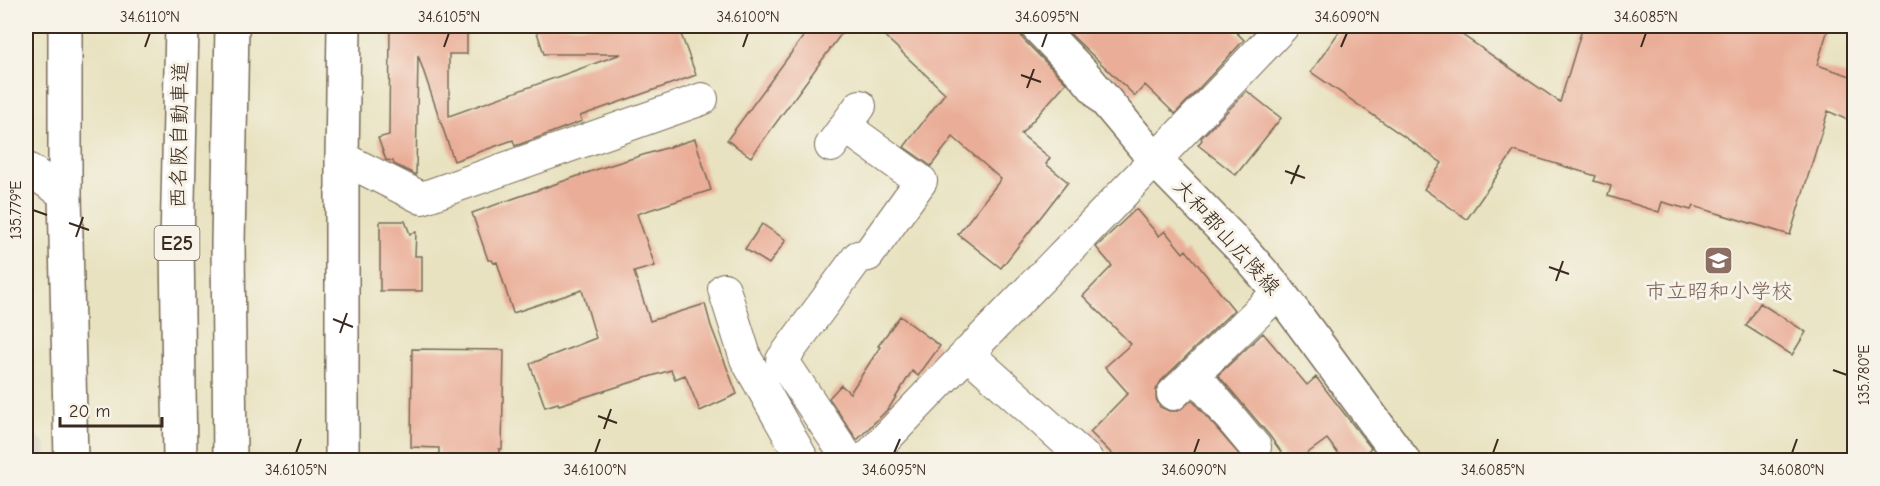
<svg xmlns="http://www.w3.org/2000/svg" width="1880" height="486" font-family="'Comic Neue','Klee One',sans-serif">
<style>
.industrial{fill:#ccc2b9}
.building{fill:#eaae98}
.lines{fill:none;stroke-linecap:round;stroke-linejoin:round}
.minor-casing{stroke:#786a57;stroke-width:34}
.tertiary-casing{stroke:#786a57;stroke-width:36}
.secondary-casing{stroke:#786a57;stroke-width:36}
.motorway-casing{stroke:#786a57;stroke-width:36}
.minor{stroke:#fff;stroke-width:32}
.tertiary{stroke:#fff;stroke-width:33}
.secondary{stroke:#fff;stroke-width:33}
.motorway{stroke:#fff;stroke-width:33}
.ticks{fill:none;stroke:#3b2a1e;stroke-width:2}
.labels{text-anchor:middle;dominant-baseline:central;stroke-width:6;stroke-linejoin:round;paint-order:stroke}
.shield{fill:#f7f3e8;stroke:#73665b;stroke-width:1.5}
.shield-label{font-size:20px;font-weight:bold;fill:#3b2a1e}
.street-label{font-size:21px;fill:#3b2a1e;stroke:#f7f3e8}
.education-label{font-size:21px;fill:#785e54;stroke:#f7f3e8}
.neatline{fill:none;stroke:#3b2a1e;stroke-width:2}
.ticks-label{font-size:15px;text-anchor:middle;fill:#3b2a1e}
</style>
<rect width="100%" height="100%" fill="#f7f3e8"/>
<filter id="ink" filterUnits="userSpaceOnUse"><feTurbulence type="fractalNoise" baseFrequency=".0167" numOctaves="2"/><feDisplacementMap in="SourceGraphic" scale="12" xChannelSelector="R" yChannelSelector="G"/><feConvolveMatrix kernelMatrix="1 2 1 2 8 2 1 2 1" color-interpolation-filters="sRGB"/></filter>
<filter id="wash" filterUnits="userSpaceOnUse"><feTurbulence type="fractalNoise" baseFrequency=".008" numOctaves="4" result="noise"/><feDisplacementMap in="SourceGraphic" scale="24" xChannelSelector="R" yChannelSelector="G"/><feGaussianBlur stdDeviation="1.35" result="paint"/><feColorMatrix in="noise" values="0 0 0 0 0 0 0 0 0 0 0 0 0 0 0 0 0 1.4 0 .05"/><feComposite in="paint" operator="in"/></filter>
<g filter="url(#wash)">
<rect width="100%" height="100%" fill="#e8e2c0"/>
<!-- industrial -->
<path class="industrial" d="M 26,431 L 45,443 L 45,460 L 26,460 Z"/>
<g id="blocks">
<!-- building -->
<path class="building" d="M 390,26 L 467,26 L 467,54 L 449,54 L 449,116 L 621,54 L 544,54 L 535,26 L 678,26 L 696,75 L 580,116 L 582,121 L 529,141 L 515,146 L 513,140 L 454,161 L 418,55 L 416,175 L 394,164 L 393,161 L 386,160 L 378,138 L 389,135 Z
M 811,26 L 847,26 L 751,157 L 727,140 Z
M 874,26 L 1019,26 L 1019,31 L 1023,39 L 1066,83 L 1021,134 L 1050,158 L 1046,164 L 1068,182 L 1001,268 L 958,234 L 1001,179 L 953,137 L 931,166 L 904,147 L 945,93 Z
M 1062,26 L 1230,26 L 1244,40 L 1175,114 L 1145,85 L 1135,96 Z
M 1343,26 L 1449,26 L 1560,102 L 1583,26 L 1829,26 L 1817,65 L 1854,77 L 1854,123 L 1828,111 L 1790,235 L 1693,206 L 1691,210 L 1662,202 L 1659,212 L 1608,196 L 1611,186 L 1594,181 L 1596,176 L 1514,151 L 1467,219 L 1424,189 L 1442,163 L 1311,72 Z
M 1247,91 L 1281,118 L 1236,175 L 1198,145 L 1202,140 L 1201,138 Z
M 695,139 L 711,190 L 637,214 L 655,266 L 634,272 L 650,321 L 705,304 L 711,326 L 737,394 L 700,411 L 685,375 L 675,379 L 671,370 L 559,405 L 558,403 L 545,407 L 530,364 L 596,338 L 582,290 L 513,313 L 497,262 L 494,263 L 492,260 L 488,260 L 472,213 L 601,168 Z
M 1136,209 L 1159,236 L 1165,231 L 1183,253 L 1186,250 L 1234,310 L 1161,381 L 1156,390 L 1156,399 L 1160,407 L 1169,411 L 1178,411 L 1192,400 L 1244,460 L 1118,460 L 1090,432 L 1128,393 L 1105,367 L 1131,344 L 1083,296 L 1112,266 L 1096,247 Z
M 380,221 L 405,221 L 410,234 L 416,232 L 415,256 L 422,256 L 422,291 L 380,291 Z
M 762,224 L 786,240 L 769,264 L 745,249 Z
M 1760,303 L 1806,332 L 1792,355 L 1746,326 Z
M 900,316 L 940,346 L 918,376 L 912,371 L 889,408 L 857,440 L 829,398 L 841,385 L 850,393 L 880,347 L 878,346 Z
M 1263,333 L 1307,385 L 1316,377 L 1371,448 L 1356,460 L 1343,460 L 1327,439 L 1298,460 L 1287,460 L 1269,435 L 1218,375 Z
M 412,349 L 504,350 L 502,449 L 499,449 L 499,460 L 439,460 L 439,448 L 411,447 Z"/>
</g>
</g>
<g filter="url(#ink)">
<use href="#blocks" fill-opacity="0" stroke="#786a57" stroke-width="1.5"/>
<g class="lines">
<defs>
<path id="minor" d="M 846,127 L 921,181 L 868,255 L 858,257 L 782,360 L 849,460
M 831,146 L 860,106
M 342,158 L 422,198 L 702,99
M 26,168 L 65,194
M 724,289 L 746,359 L 803,460
M 967,353 L 1087,460
M 1194,374 L 1255,447
M 1173,394 L 1279,292
M 865,460 C 1003,315 1146,172 1283,26"/>
<path id="tertiary" d="M 65,26 L 65,194 L 71,460
M 342,460 L 342,158 L 344,26"/>
<path id="secondary" d="M 1037,26 L 1084,75 L 1156,161 L 1242,249 L 1279,292 L 1403,460"/>
<path id="motorway" d="M 180,460 L 177,244 L 182,26
M 230,460 L 228,243 L 232,26"/>
</defs>
<!-- minor casing -->
<use href="#minor" class="minor-casing"/>
<!-- tertiary casing -->
<use href="#tertiary" class="tertiary-casing"/>
<!-- secondary casing -->
<use href="#secondary" class="secondary-casing"/>
<!-- motorway casing -->
<use href="#motorway" class="motorway-casing"/>
<!-- minor -->
<use href="#minor" class="minor"/>
<!-- tertiary -->
<use href="#tertiary" class="tertiary"/>
<!-- secondary -->
<use href="#secondary" class="secondary"/>
<!-- motorway -->
<use href="#motorway" class="motorway"/>
</g>
</g>
<!-- ticks -->
<path class="ticks" d="M 145,47 L 150,33M 444,47 L 449,33M 743,47 L 748,33M 1042,47 L 1047,33M 1341,47 L 1347,33M 1641,47 L 1646,33M 1021,75 L 1041,82M 1027,88 L 1034,69M 1285,171 L 1305,178M 1291,184 L 1299,165M 33,210 L 47,215M 69,223 L 89,230M 76,237 L 83,217M 1549,267 L 1569,274M 1556,281 L 1563,261M 333,319 L 353,327M 340,333 L 347,313M 1833,370 L 1847,375M 598,416 L 617,423M 604,429 L 611,409M 296,453 L 301,439M 595,453 L 600,439M 894,453 L 900,439M 1194,453 L 1199,439M 1493,453 L 1498,439M 1792,453 L 1797,439"/>
<!-- icons -->
<defs>
<symbol id="school-square" viewBox="-11 -11 22 22"><rect x="-9" y="-9" width="18" height="18" rx="4" fill="#8d6e63" stroke="#f7f3e8"/><path d="M0-5L7-2L0 1L-7-2ZM-4 1L0 2.5L4 1V4Q0 6-4 4Z" fill="#fff"/></symbol>
</defs>
<g fill-rule="evenodd">
<use href="#school-square" x="1702" y="244" width="33" height="33"/>
</g>
<g class="labels">
<!-- shield labels -->
<rect class="shield" x="154.5" y="226" width="45" height="34" rx="4.5"/>
<g class="shield-label">
<text x="177" y="243">E25</text>
</g>
<!-- street labels -->
<g class="street-label">
<text transform="translate(179 135) rotate(-89)">西名阪自動車道</text>
<text transform="translate(1227 237) rotate(48)">大和郡山広陵線</text>
</g>
<!-- education labels -->
<g class="education-label">
<text x="1719" y="291">市立昭和小学校</text>
</g>
</g>
<!-- margin -->
<rect width="1880" height="486" fill="none" stroke="#f7f3e8" stroke-width="66"/>
<!-- scale -->
<path d="M60 417v9h102v-9" fill="none" stroke="#3b2a1e" stroke-width="3"/>
<text x="69" y="417" font-size="18" fill="#3b2a1e" stroke="#f7f3e8" stroke-width="4.5" paint-order="stroke">20 m</text>
<rect x="33" y="33" width="1814" height="420" class="neatline"/>
<g class="ticks-label">
<text x="150" y="22">34.6110°N</text>
<text x="449" y="22">34.6105°N</text>
<text x="748" y="22">34.6100°N</text>
<text x="1047" y="22">34.6095°N</text>
<text x="1347" y="22">34.6090°N</text>
<text x="1646" y="22">34.6085°N</text>
<text transform="translate(16 210) rotate(-90)" y="5">135.779°E</text>
<text transform="translate(1864 375) rotate(-90)" y="5">135.780°E</text>
<text x="296" y="475">34.6105°N</text>
<text x="595" y="475">34.6100°N</text>
<text x="894" y="475">34.6095°N</text>
<text x="1194" y="475">34.6090°N</text>
<text x="1493" y="475">34.6085°N</text>
<text x="1792" y="475">34.6080°N</text>
</g>
</svg>
